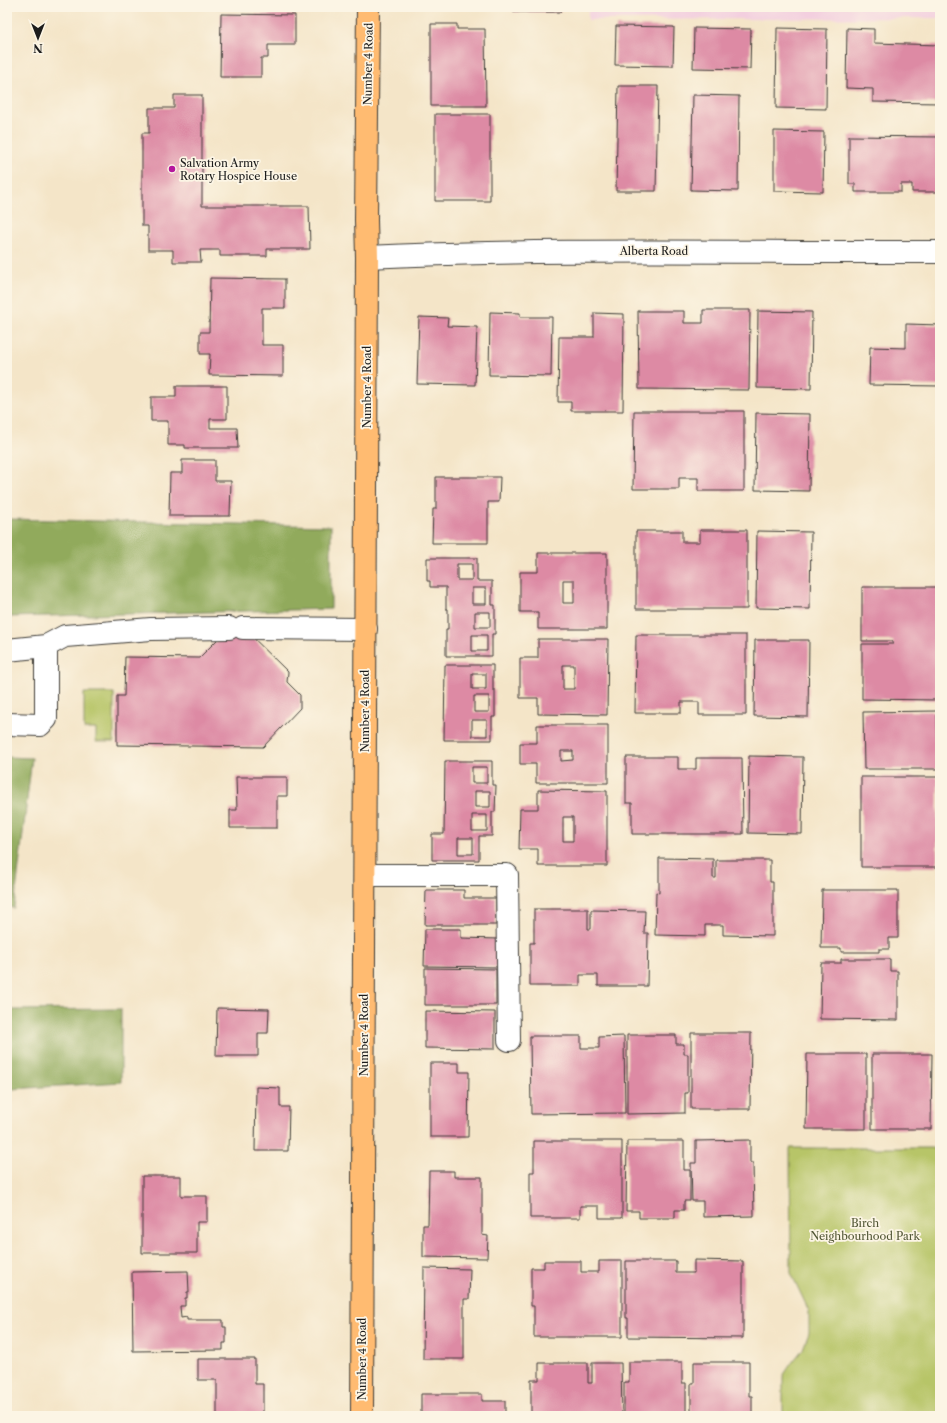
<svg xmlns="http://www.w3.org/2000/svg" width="947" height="1423" font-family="'Libre Caslon Text',serif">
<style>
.built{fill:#f3cfdf}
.green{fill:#b7c567;stroke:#6a7042}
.forest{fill:#91aa5c;stroke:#56633c}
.building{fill:#dd8aa4;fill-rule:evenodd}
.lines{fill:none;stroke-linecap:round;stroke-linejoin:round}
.minor-casing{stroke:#3c3a36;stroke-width:24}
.major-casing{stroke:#3c3a36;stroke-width:24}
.minor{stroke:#fff;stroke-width:22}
.major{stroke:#ffbb71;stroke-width:22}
.poi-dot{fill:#b5179e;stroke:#fcf5e5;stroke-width:1.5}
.labels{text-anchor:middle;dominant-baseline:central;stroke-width:3.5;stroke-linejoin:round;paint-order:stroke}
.street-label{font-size:11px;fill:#1c1c1c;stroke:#fcf5e5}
.poi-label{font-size:11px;fill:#1c1c1c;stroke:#fcf5e5;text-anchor:start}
.park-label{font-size:11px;fill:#525736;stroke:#fcf5e5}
</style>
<rect width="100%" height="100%" fill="#fcf5e5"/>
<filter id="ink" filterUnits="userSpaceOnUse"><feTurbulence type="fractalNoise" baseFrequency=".025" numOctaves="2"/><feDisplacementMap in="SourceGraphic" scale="8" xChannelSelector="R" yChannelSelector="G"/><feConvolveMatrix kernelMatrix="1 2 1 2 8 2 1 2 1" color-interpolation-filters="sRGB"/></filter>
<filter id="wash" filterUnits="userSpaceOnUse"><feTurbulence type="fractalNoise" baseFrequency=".012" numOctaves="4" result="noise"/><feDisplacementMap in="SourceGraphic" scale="16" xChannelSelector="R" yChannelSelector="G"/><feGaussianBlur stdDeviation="0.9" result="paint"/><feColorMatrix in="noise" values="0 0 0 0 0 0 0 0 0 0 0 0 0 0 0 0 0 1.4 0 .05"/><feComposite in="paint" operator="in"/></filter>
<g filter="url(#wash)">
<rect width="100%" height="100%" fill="#f4e5c8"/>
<!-- built -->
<path class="built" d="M 588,7 L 940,7 L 940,18 L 588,20 Z"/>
<!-- green -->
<path class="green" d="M 84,693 L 114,693 L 114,742 L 96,742 L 96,729 L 84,729 Z
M 790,1148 L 940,1148 L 940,1416 L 783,1416 L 783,1376 L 791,1364 L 803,1349 L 809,1333 L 809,1311 L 791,1273 Z"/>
<!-- forest -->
<path class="forest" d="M 7,519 L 331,526 L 331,609 L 7,617 Z
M 7,757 L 32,758 L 14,908 L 7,907 Z
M 121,1009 L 121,1082 L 12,1089 L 7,1097 L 7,1010 Z"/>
<g id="blocks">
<!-- building -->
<path class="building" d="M 514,7 L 561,7 L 561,12 L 514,12 Z
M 221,14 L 295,15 L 295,45 L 268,45 L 268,58 L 261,58 L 261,77 L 220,77 Z
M 431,24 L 457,24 L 457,29 L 485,29 L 486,106 L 431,106 Z
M 616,26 L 674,27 L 673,66 L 615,65 Z
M 694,28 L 751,29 L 750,69 L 693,68 Z
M 777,28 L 827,29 L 826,109 L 776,108 Z
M 847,28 L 874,29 L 874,43 L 940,45 L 940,103 L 873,102 L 873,89 L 846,88 Z
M 618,86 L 658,86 L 656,191 L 616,191 Z
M 174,95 L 202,95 L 202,206 L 309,206 L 310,249 L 267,249 L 267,256 L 220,256 L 220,250 L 200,250 L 201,262 L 173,262 L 173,250 L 148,250 L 148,226 L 142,226 L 142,133 L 149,133 L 149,108 L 174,108 Z
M 693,95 L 739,96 L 738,191 L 691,190 Z
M 435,114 L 490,114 L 490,201 L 435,201 Z
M 774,131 L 824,132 L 823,192 L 774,191 Z
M 849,136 L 940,137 L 940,192 L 912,192 L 912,184 L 901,184 L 901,192 L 855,192 L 855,184 L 849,184 Z
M 210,278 L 285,279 L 285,308 L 262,308 L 262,345 L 283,345 L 283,376 L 209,375 L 210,354 L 200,354 L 200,332 L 209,332 Z
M 703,310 L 750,310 L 749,390 L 639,389 L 638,311 L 684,311 L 684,323 L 703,323 Z
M 758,311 L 812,312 L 811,389 L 757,388 Z
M 490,312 L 520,313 L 520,317 L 552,317 L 551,376 L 489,375 Z
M 594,313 L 624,314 L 623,411 L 571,411 L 571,402 L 558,402 L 559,337 L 594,337 Z
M 419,317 L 448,318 L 447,326 L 477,327 L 475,385 L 417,384 Z
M 906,324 L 940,325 L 940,386 L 869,385 L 870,347 L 906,348 Z
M 176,386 L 227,386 L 227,419 L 210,419 L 210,428 L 237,428 L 238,448 L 185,448 L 185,445 L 168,445 L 168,421 L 151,421 L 151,397 L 176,397 Z
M 634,411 L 744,411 L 744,491 L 698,491 L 698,478 L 679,478 L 679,489 L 633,489 Z
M 756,413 L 810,414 L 809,491 L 755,490 Z
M 182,460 L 215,460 L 215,481 L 231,481 L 230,516 L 169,516 L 170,473 L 182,473 Z
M 436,477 L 500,477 L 499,502 L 488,502 L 488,543 L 432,543 L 433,509 L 436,509 Z
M 700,530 L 747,530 L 747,609 L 636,609 L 636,531 L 682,531 L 682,542 L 700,542 Z
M 757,531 L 811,532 L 810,609 L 756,608 Z
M 538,553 L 607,553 L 607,629 L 538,629 L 538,612 L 520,612 L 520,572 L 538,572 ZM 563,580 L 574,580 L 574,603 L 563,603 Z
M 427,558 L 477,558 L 477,581 L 492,581 L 492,605 L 495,605 L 495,634 L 492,634 L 492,656 L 446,656 L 446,629 L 448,629 L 448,609 L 446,609 L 446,587 L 430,587 L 430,581 L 427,581 ZM 457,564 L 472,564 L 472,580 L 457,580 ZM 472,588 L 486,588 L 486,604 L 472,604 ZM 475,612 L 490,612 L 490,627 L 475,627 ZM 472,635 L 487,635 L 487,651 L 472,651 Z
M 862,587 L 939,587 L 938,700 L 862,699 L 862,644 L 893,644 L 893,641 L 862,641 Z
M 236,621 L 288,672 L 287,682 L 300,695 L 300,708 L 263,747 L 117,745 L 117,696 L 124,696 L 125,657 L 199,658 Z
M 636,635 L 746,635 L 746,715 L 699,715 L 699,702 L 681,702 L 681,713 L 635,713 Z
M 538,639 L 608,639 L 607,715 L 538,714 L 538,698 L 520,698 L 520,658 L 538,658 ZM 563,665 L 574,665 L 574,689 L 563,689 Z
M 755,640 L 809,640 L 808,717 L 754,716 Z
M 445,665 L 493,665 L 493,690 L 495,690 L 495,717 L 492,717 L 492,740 L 444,740 ZM 472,674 L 486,674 L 486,689 L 472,689 ZM 474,696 L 489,696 L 489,712 L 474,712 ZM 472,720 L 487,720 L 487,736 L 472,736 Z
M 937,711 L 938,769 L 864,769 L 863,712 Z
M 537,725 L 608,725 L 608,783 L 536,783 L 536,764 L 520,764 L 520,743 L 537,743 ZM 561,751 L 573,751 L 573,760 L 561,761 Z
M 749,756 L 803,757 L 802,834 L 748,833 Z
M 626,757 L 678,757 L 678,769 L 696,769 L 696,758 L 742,758 L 743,834 L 632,834 L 632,803 L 626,803 Z
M 445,761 L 492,761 L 492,785 L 496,785 L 495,812 L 492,812 L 492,836 L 479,836 L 479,860 L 432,860 L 432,834 L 444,834 ZM 472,767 L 487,767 L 487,783 L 472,783 ZM 475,791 L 490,791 L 490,807 L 475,807 ZM 472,815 L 487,815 L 487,831 L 472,831 ZM 458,838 L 473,838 L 473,854 L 458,854 Z
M 236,777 L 287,777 L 287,796 L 277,796 L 277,828 L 230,828 L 230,810 L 237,810 Z
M 861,777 L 938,777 L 937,867 L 861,867 Z
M 538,790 L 607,791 L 607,866 L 538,866 L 538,849 L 519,849 L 520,809 L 538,809 ZM 563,817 L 573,817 L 573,841 L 563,841 Z
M 659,858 L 713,859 L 713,878 L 716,878 L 716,860 L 770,860 L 770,882 L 773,882 L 773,936 L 723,935 L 723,925 L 705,925 L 705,936 L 655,935 L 656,892 L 659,893 Z
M 426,890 L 464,890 L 464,898 L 496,898 L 496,925 L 425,925 Z
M 822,890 L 898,890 L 898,938 L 889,938 L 889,949 L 879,949 L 879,952 L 841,952 L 841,948 L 821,948 Z
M 534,909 L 588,909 L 588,929 L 591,929 L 591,910 L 645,911 L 644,933 L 648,933 L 647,986 L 598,986 L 598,975 L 580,975 L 580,986 L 530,986 L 530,943 L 534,943 Z
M 425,929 L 461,929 L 461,938 L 498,939 L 498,967 L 424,966 Z
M 841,959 L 890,959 L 890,971 L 898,971 L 898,1020 L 820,1019 L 821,963 L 841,963 Z
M 425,968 L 496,969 L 496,1005 L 425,1005 Z
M 217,1008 L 269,1009 L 268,1033 L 258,1033 L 258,1056 L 216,1056 Z
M 425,1011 L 495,1012 L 495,1049 L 425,1048 Z
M 691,1033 L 751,1033 L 750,1109 L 691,1109 Z
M 627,1035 L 676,1035 L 676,1044 L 684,1044 L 684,1054 L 688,1054 L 688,1093 L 685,1093 L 685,1113 L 627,1114 Z
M 530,1036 L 581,1036 L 581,1048 L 599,1048 L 599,1037 L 624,1036 L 625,1113 L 531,1114 Z
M 807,1054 L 866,1054 L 866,1129 L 806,1129 Z
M 872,1054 L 932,1054 L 931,1129 L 872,1129 Z
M 430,1063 L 459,1063 L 459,1072 L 469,1072 L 468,1137 L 430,1137 Z
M 256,1087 L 280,1088 L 280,1107 L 289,1107 L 288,1151 L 255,1151 Z
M 750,1140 L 750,1163 L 753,1163 L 754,1216 L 703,1217 L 703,1201 L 692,1201 L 691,1163 L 696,1163 L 696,1141 Z
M 534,1141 L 622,1141 L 622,1218 L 599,1218 L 599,1206 L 580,1206 L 580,1218 L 530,1218 L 530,1172 L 534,1172 Z
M 627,1141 L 684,1141 L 684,1170 L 690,1170 L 690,1201 L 684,1201 L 684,1210 L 675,1210 L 675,1218 L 639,1218 L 639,1211 L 626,1211 Z
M 429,1171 L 454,1171 L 454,1177 L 482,1177 L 482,1235 L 488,1236 L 487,1258 L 423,1257 L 423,1225 L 428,1225 Z
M 142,1176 L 181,1176 L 181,1196 L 207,1196 L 207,1222 L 197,1222 L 197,1253 L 142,1253 Z
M 694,1260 L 743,1261 L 743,1338 L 628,1337 L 628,1318 L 626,1318 L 626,1261 L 676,1261 L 676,1273 L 694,1273 Z
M 544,1261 L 581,1261 L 581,1272 L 599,1272 L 599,1261 L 622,1261 L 622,1337 L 534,1337 L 534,1306 L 531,1306 L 531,1268 L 544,1268 Z
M 424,1268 L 470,1269 L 469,1299 L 464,1299 L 464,1359 L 423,1359 Z
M 188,1271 L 189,1292 L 187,1292 L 187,1298 L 185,1298 L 185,1306 L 180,1306 L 181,1318 L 187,1317 L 187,1320 L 223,1320 L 223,1327 L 226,1327 L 226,1343 L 223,1343 L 223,1350 L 133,1351 L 132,1272 Z
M 198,1359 L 255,1359 L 255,1384 L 263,1384 L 263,1416 L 217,1416 L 217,1380 L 198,1380 Z
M 629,1362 L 682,1362 L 682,1383 L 686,1383 L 686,1416 L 624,1416 L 624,1382 L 629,1382 Z
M 694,1362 L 749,1362 L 749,1396 L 752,1396 L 752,1416 L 691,1416 L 691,1383 L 694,1383 Z
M 539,1363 L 588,1363 L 588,1383 L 592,1383 L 592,1363 L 621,1363 L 622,1416 L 531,1416 L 531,1380 L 539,1380 Z
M 421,1394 L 482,1394 L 482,1401 L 505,1401 L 505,1416 L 421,1416 Z"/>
</g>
</g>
<g filter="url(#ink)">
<use href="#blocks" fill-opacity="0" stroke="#3c3a36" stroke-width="1"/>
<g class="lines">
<defs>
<path id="minor" d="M 367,257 C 558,248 749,253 940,252
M 243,628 L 366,629
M 7,650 L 46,646 L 65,636 L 151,629 L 229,628
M 7,724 L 40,725 L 46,719 L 46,646
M 365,875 L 507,875 L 509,1040"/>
<path id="major" d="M 362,1416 L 367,257 L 366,220 L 368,7"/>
</defs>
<!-- minor casing -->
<use href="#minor" class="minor-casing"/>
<!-- major casing -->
<use href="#major" class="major-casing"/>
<!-- minor -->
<use href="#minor" class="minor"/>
<!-- major -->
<use href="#major" class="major"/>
</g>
</g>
<!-- markers -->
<circle class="poi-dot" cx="172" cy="169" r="4"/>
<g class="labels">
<!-- street labels -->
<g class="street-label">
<text transform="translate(368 64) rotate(-89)">Number 4 Road</text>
<text x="654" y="251">Alberta Road</text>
<text transform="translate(367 387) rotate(-90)">Number 4 Road</text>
<text transform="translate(365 711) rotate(-90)">Number 4 Road</text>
<text transform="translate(364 1035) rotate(-90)">Number 4 Road</text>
<text transform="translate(362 1359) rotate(-90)">Number 4 Road</text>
</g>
<!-- poi labels -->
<g class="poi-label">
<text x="180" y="163">Salvation Army<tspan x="180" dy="13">Rotary Hospice House</tspan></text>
</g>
<!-- park labels -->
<g class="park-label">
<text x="865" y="1223">Birch<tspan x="865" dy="13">Neighbourhood Park</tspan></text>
</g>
</g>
<!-- margin -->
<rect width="947" height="1423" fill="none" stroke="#fcf5e5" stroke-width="24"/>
<!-- north arrow -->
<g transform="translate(38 38) rotate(180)" stroke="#fcf5e5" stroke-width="3" paint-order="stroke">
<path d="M0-3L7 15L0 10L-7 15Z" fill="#1c1c1c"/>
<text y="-6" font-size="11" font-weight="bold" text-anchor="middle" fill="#1c1c1c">N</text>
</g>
</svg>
